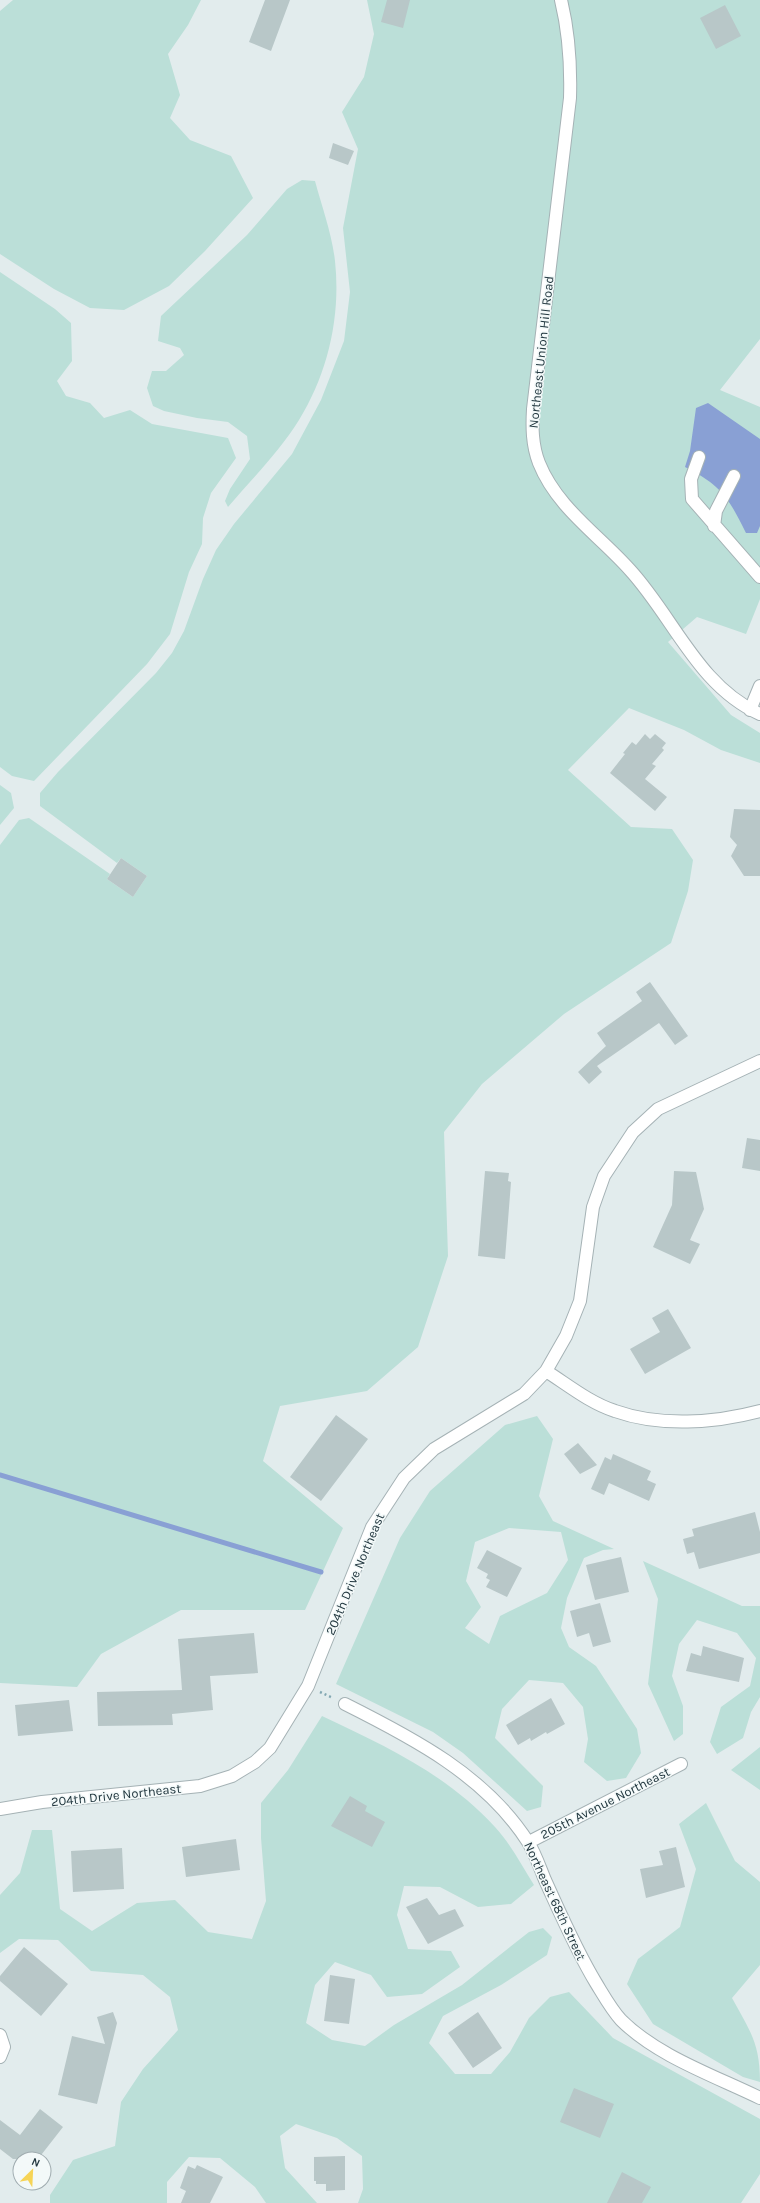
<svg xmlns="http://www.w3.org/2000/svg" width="760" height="2203" font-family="Karla,sans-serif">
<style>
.green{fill:#bbdfd8;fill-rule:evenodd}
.water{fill:#89a0d4}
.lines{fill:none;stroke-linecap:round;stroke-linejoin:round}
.stream{stroke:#89a0d4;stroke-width:5}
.building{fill:#b8c7c8}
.minor-casing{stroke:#a5b2b5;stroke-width:14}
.path{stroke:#82a7b2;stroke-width:2.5;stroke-dasharray:2 3;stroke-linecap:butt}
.minor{stroke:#fff;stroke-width:12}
.labels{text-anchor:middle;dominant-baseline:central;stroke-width:3;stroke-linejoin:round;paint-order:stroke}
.street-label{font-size:13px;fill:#22373f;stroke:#f3f9f9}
</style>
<rect width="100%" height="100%" fill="#e2eced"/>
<!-- green -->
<path class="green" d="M 13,0 L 201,0 L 188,25 L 168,54 L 180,95 L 170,118 L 190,140 L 231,156 L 253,198 L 205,251 L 169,286 L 124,310 L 90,308 L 54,289 L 0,254 L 0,11 Z
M 367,0 L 760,0 L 760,339 L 720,390 L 760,407 L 760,599 L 746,634 L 697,617 L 668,642 L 731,715 L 760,733 L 760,763 L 721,750 L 684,730 L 629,708 L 568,770 L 631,827 L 672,829 L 693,860 L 688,891 L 671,943 L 564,1014 L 482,1084 L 444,1132 L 448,1256 L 418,1347 L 367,1391 L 280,1406 L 263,1461 L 343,1528 L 305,1610 L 181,1610 L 101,1654 L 77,1687 L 0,1683 L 0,845 L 19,820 L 29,818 L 110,874 L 107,879 L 133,897 L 147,876 L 121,858 L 117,863 L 40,806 L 40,793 L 58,772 L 156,673 L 172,653 L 184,631 L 203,579 L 216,550 L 234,524 L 292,454 L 321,400 L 344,341 L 350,292 L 343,228 L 358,149 L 342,112 L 364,77 L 374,34 Z
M 302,180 L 315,181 C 322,207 332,234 335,261 C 341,316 328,373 299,420 C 279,452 252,479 228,507 L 225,501 L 230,489 L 250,459 L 247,436 L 228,422 L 197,418 L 164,411 L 153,406 L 147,388 L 152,371 L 166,371 L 184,355 L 180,348 L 158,341 L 161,316 L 247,235 L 287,189 Z
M 0,272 L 55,309 L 71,323 L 72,361 L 57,381 L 66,396 L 90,403 L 104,418 L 130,410 L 152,424 L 228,438 L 236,458 L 211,493 L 203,518 L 202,544 L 189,572 L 170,634 L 147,664 L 34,781 L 12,776 L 0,767 Z
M 0,785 L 11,793 L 14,808 L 0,825 Z
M 537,1416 L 553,1439 L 539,1496 L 553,1521 L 614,1549 L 603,1550 L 584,1558 L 567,1598 L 561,1628 L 569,1647 L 596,1666 L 637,1729 L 641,1753 L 626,1778 L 607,1781 L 584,1762 L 588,1739 L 583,1707 L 563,1683 L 529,1680 L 502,1709 L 495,1738 L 543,1786 L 541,1807 L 527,1811 L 463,1753 L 433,1732 L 336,1684 L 400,1538 L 430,1491 L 505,1425 ZM 509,1528 L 561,1532 L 568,1560 L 547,1593 L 500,1616 L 489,1644 L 465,1628 L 481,1607 L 466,1581 L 475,1542 Z
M 643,1561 L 742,1606 L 760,1606 L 760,1697 L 751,1712 L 743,1738 L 717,1754 L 710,1742 L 721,1707 L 750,1686 L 756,1658 L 737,1633 L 697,1620 L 679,1644 L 672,1676 L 683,1706 L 683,1734 L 674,1741 L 648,1684 L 658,1599 Z
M 322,1716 C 387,1747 445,1773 495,1827 C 510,1843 522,1866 534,1885 L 511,1904 L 478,1907 L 440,1887 L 404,1886 L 397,1915 L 408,1949 L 451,1951 L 460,1967 L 422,1994 L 387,1997 L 371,1975 L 335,1962 L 315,1985 L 306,2023 L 332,2040 L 365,2046 L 394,2025 L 462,1985 L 529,1932 L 543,1928 L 552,1937 L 547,1955 L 501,1985 L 443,2016 L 429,2043 L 455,2074 L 491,2074 L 510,2052 L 529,2018 L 550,1997 L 569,1992 L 613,2038 L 760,2119 L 760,2174 L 741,2203 L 358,2203 L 363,2189 L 362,2156 L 337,2138 L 296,2124 L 280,2136 L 285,2168 L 317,2203 L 266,2203 L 255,2187 L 220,2158 L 189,2157 L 167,2182 L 167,2203 L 50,2203 L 50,2195 L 73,2160 L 115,2146 L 121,2102 L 143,2069 L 178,2030 L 170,1997 L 143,1975 L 91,1971 L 58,1940 L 19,1939 L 0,1953 L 0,1895 L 20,1873 L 32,1830 L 52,1830 L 60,1909 L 92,1931 L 137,1903 L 175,1900 L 208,1932 L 252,1939 L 266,1901 L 261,1838 L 261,1803 L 288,1770 Z
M 760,1747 L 760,1790 L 731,1770 Z
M 706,1803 L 735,1861 L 760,1882 L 760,1965 L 732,1998 C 750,2031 760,2043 760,2082 L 743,2077 L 653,2024 L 627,1984 L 638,1959 L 680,1927 L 696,1869 L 679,1824 Z"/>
<!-- water -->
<path class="water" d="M 708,403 L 760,439 L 760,526 L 757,533 L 746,533 C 728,497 722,486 685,467 L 690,451 L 696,408 Z"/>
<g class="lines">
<!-- stream -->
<path class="stream" d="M 0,1475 L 321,1572"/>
</g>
<!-- building -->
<path class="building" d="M 265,0 L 290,0 L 271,51 L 249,42 Z
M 387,0 L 410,0 L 403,28 L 381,22 Z
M 725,5 L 741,36 L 716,49 L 700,18 Z
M 333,143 L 354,151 L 348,165 L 329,158 Z
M 645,734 L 650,739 L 655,734 L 666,743 L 662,748 L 664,750 L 652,764 L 656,766 L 645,779 L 667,797 L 655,811 L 610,773 L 625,754 L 623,753 L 632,742 L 636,745 Z
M 734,809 L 760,810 L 760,876 L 744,876 L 731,856 L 737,845 L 730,837 Z
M 121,858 L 147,876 L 133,897 L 107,879 Z
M 650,982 L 688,1036 L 675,1045 L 659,1023 L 597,1066 L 602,1072 L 589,1084 L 578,1072 L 606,1046 L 597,1033 L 642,1001 L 636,992 Z
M 747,1138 L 760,1140 L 760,1171 L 742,1168 Z
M 485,1171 L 509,1173 L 508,1181 L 511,1182 L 505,1259 L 478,1256 Z
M 674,1171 L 696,1172 L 704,1209 L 690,1240 L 700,1244 L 690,1264 L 653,1247 L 672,1205 Z
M 668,1309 L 691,1348 L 645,1374 L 630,1349 L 660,1332 L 652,1318 Z
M 336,1415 L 368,1439 L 321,1501 L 290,1477 Z
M 578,1443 L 597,1465 L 580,1474 L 564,1454 Z
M 613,1454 L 651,1471 L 647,1480 L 656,1484 L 649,1501 L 609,1483 L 604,1495 L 591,1489 L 605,1457 L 611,1460 Z
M 755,1512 L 760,1532 L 760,1553 L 699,1569 L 694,1552 L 687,1554 L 683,1539 L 694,1536 L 692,1529 Z
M 487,1550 L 522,1568 L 507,1597 L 486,1587 L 490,1580 L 486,1578 L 488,1574 L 477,1568 Z
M 621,1557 L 629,1592 L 595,1600 L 586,1565 Z
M 600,1603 L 611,1642 L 593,1647 L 589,1633 L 577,1637 L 570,1611 Z
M 254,1633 L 258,1673 L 210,1676 L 213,1710 L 172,1714 L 173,1725 L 98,1726 L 97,1692 L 182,1690 L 178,1639 Z
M 703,1646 L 744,1658 L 739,1682 L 686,1671 L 691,1653 L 701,1656 Z
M 551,1698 L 565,1724 L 547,1734 L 546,1732 L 531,1741 L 530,1738 L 518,1745 L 506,1725 Z
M 69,1700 L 73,1731 L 18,1736 L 15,1705 Z
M 350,1796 L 367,1806 L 365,1811 L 385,1822 L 372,1847 L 331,1826 Z
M 236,1839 L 240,1870 L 186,1877 L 182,1847 Z
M 676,1847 L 685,1887 L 646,1898 L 640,1869 L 663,1865 L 659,1851 Z
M 122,1848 L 124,1889 L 73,1892 L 71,1851 Z
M 427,1898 L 439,1915 L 455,1909 L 464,1926 L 428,1944 L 406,1907 Z
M 24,1947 L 68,1984 L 41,2016 L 0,1981 L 0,1976 Z
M 330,1975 L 355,1979 L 349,2024 L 324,2021 Z
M 113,2012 L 117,2023 L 97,2104 L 58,2095 L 72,2036 L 105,2044 L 97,2017 Z
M 478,2012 L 502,2048 L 473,2068 L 448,2033 Z
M 574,2088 L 614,2104 L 600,2138 L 560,2122 Z
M 40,2109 L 63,2127 L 38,2159 L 13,2159 L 0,2149 L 0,2120 L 20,2135 Z
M 345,2156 L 345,2190 L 326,2191 L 326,2184 L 316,2184 L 316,2181 L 314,2181 L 314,2157 Z
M 197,2165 L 223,2177 L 210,2203 L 181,2203 L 186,2191 L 180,2188 L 188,2166 L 195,2169 Z
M 622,2172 L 651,2187 L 642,2203 L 607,2203 Z"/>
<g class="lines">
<defs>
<path id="minor" d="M 561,0 C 569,33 571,65 570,98 L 533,409 C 532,427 532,445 539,463 C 557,508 599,535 630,570 C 674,618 698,686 760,714
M 699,457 L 691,479 L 692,499 L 760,577
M 714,526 L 716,511 L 734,476
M 750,710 L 760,686
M 546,1371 C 568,1385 590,1403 615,1411 C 660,1427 715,1423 760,1411
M 345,1704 C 413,1738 486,1776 528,1842 C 535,1853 540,1868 545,1880 C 561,1915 576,1950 596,1983 C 604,1996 611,2009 621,2020 C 657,2056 715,2076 760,2098
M 0,1809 L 42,1802 L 200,1786 L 232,1776 L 255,1762 L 270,1748 L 308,1686 L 372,1527 L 404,1478 L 434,1449 L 524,1394 L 546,1371 L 566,1336 L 580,1301 L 593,1207 L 604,1176 L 633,1132 L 658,1109 L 760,1061
M 529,1842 L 681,1764
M 0,2035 L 4,2047 L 0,2057"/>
</defs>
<!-- minor casing -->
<use href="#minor" class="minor-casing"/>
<!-- path -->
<path class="path" d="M 320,1692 L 333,1698"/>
<!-- minor -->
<use href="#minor" class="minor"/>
</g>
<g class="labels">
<!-- street labels -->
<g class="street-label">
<text transform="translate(541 352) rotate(-84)">Northeast Union Hill Road</text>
<text transform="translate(355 1574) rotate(-67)">204th Drive Northeast</text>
<text transform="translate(116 1795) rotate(-6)">204th Drive Northeast</text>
<text transform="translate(605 1803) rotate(-27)">205th Avenue Northeast</text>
<text transform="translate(555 1901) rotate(65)">Northeast 68th Street</text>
</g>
</g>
<!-- north arrow -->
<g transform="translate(32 2171) rotate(24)"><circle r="19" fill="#f3f9f9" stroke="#9fabaf"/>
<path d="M0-3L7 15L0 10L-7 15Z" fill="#f6d457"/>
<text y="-6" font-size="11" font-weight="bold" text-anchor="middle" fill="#22373f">N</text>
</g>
</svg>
